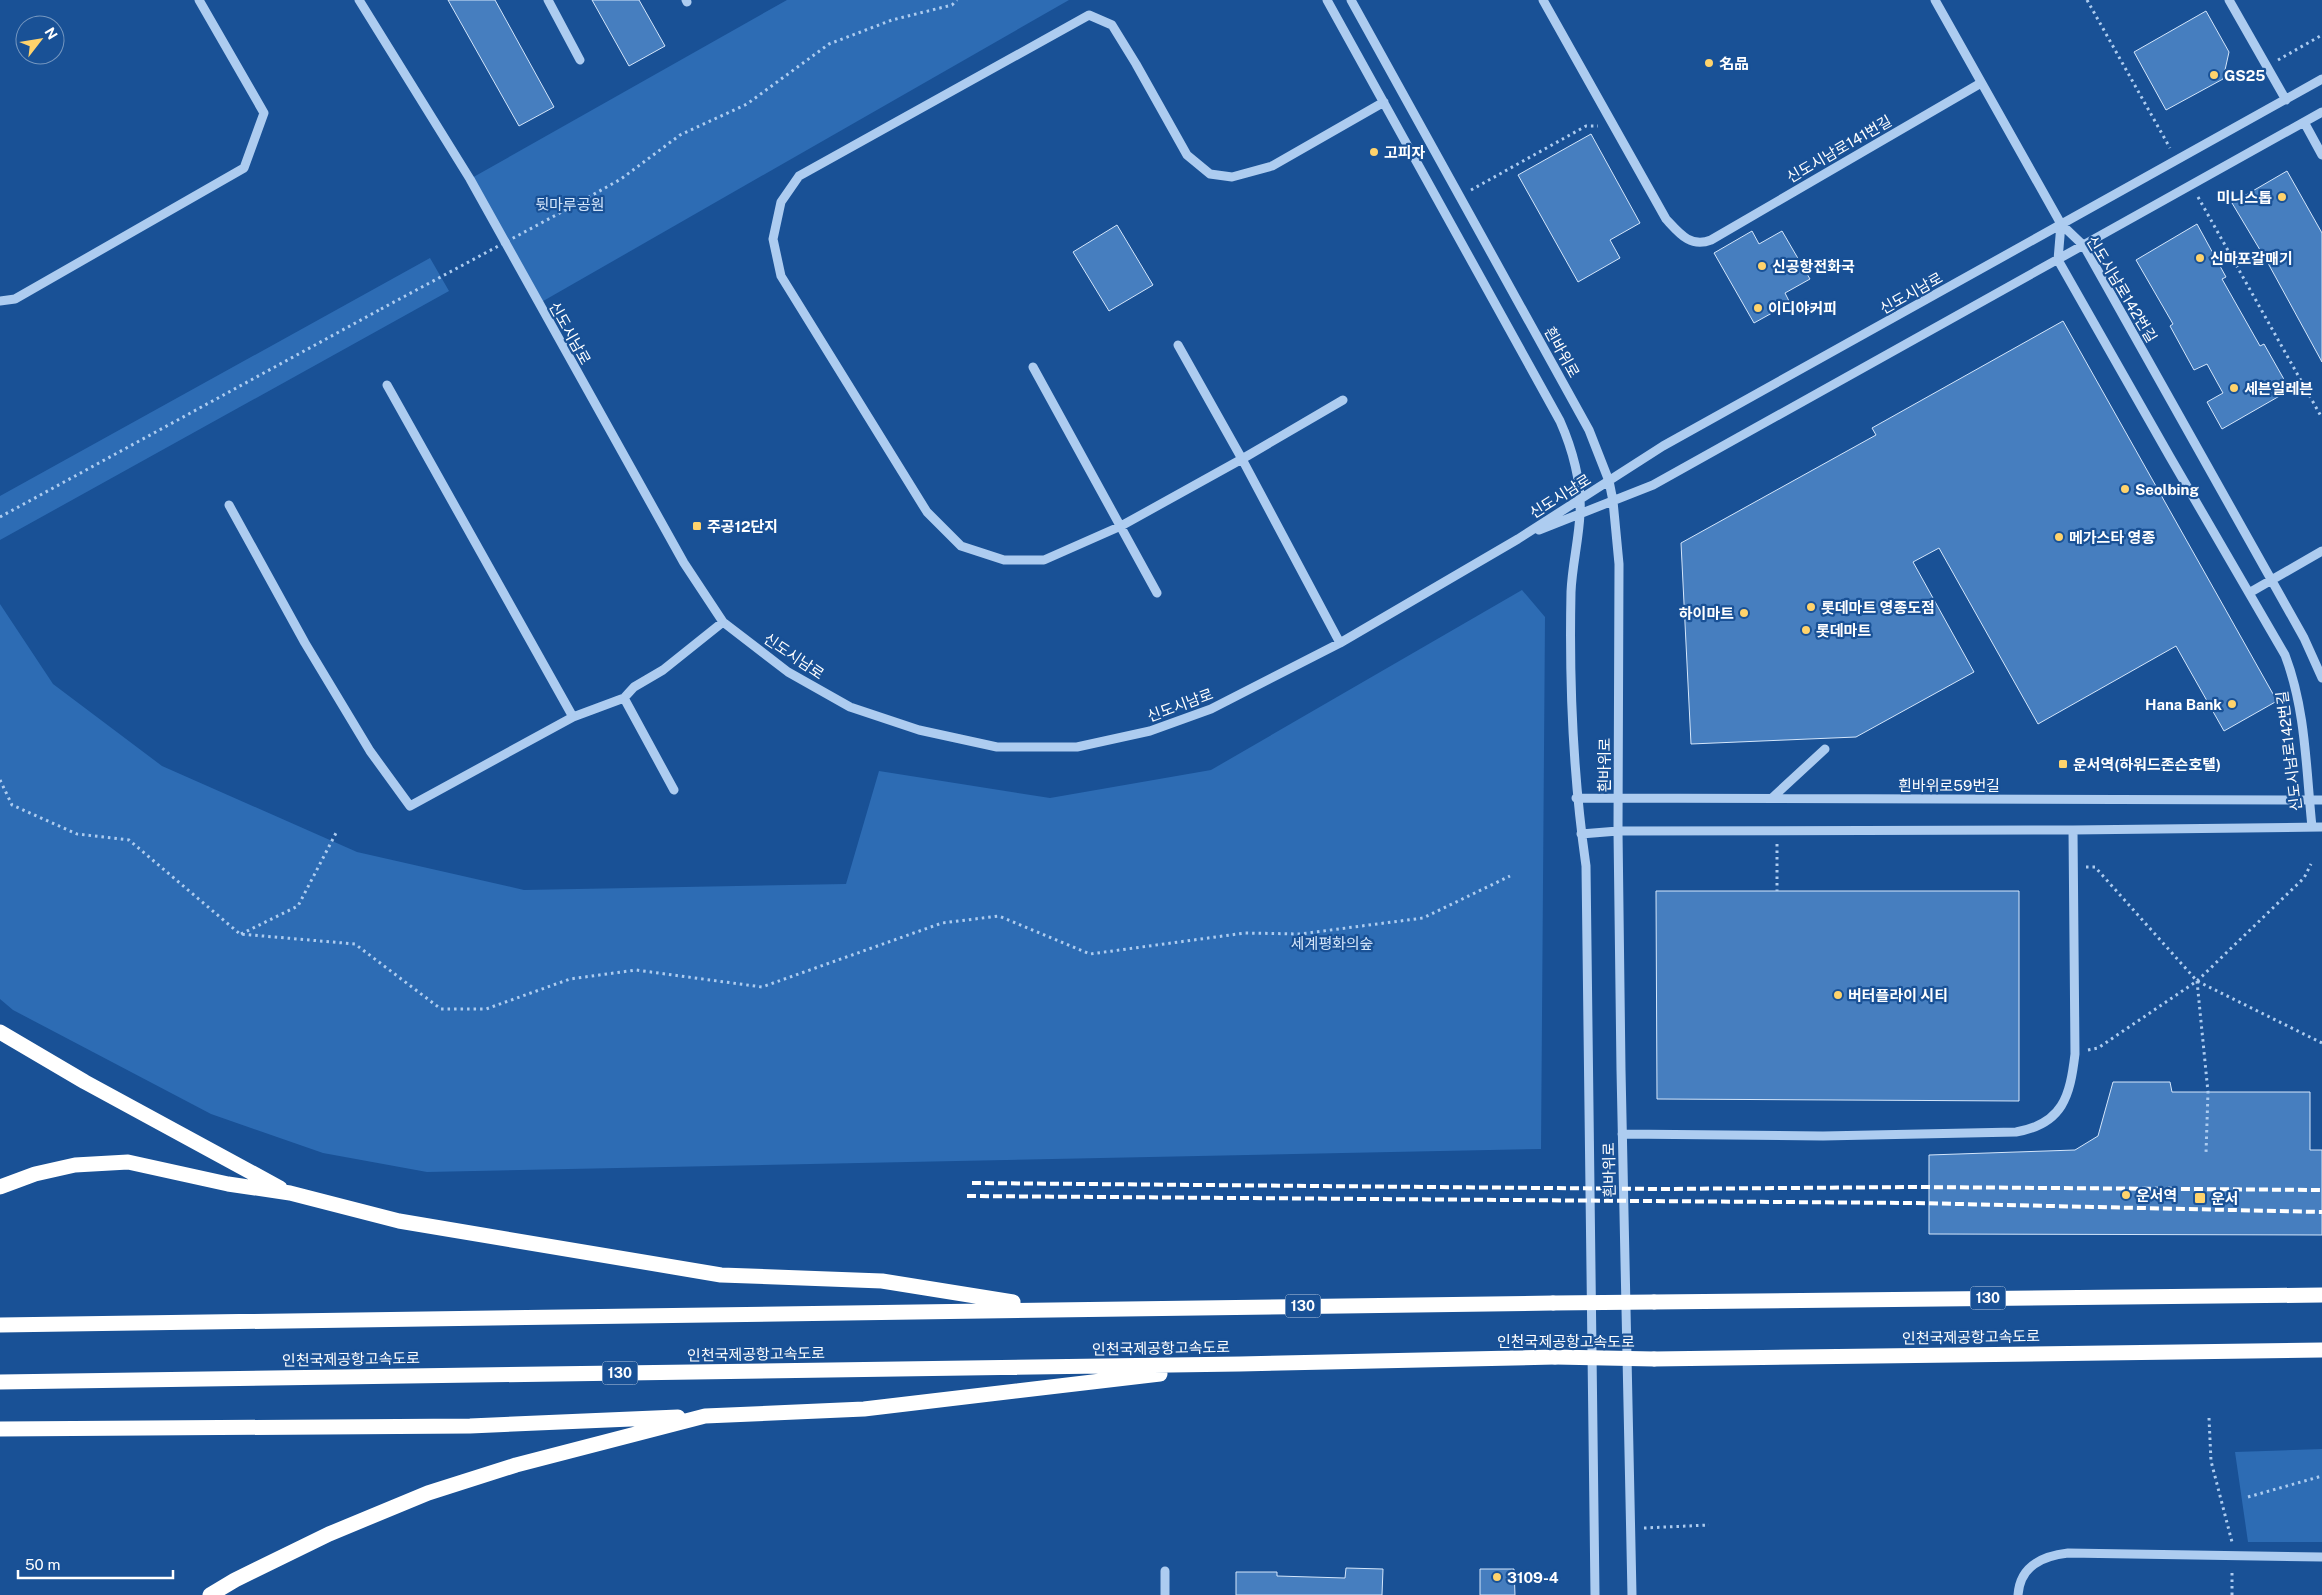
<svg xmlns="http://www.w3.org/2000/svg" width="2322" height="1595" font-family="'Public Sans','Noto Sans KR',sans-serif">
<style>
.green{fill:#2d6cb4}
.building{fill:#467ebf;stroke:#d4e6fb}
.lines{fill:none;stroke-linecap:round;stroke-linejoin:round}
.path{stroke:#adccf0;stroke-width:3;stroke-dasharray:2.5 4;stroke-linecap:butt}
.minor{stroke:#adccf0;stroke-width:9}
.highway{stroke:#fff;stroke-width:15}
.rail{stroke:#fff;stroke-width:4;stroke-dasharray:9 4;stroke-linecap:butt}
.path-bridge{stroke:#adccf0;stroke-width:3;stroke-dasharray:2.5 4;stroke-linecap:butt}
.highway-bridge{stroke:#fff;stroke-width:15}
.poi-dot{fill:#ffd36c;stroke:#195196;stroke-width:2}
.labels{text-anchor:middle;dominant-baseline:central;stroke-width:4.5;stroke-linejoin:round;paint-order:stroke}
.shield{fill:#195196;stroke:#bacbe0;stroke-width:1}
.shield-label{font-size:14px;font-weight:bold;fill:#fff}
.poi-label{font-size:15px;font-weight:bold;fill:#fff;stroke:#195196;text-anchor:start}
.street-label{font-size:15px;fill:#fff;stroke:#195196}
.park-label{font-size:15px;fill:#d4e6fb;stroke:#195196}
</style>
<rect width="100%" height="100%" fill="#195196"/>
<!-- green -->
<path class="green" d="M 787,0 L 1069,0 L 538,304 L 470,179 Z
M 430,258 L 449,291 L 0,540 L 0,496 Z
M 1522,590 L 1545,617 L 1541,1149 L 427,1172 L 323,1153 L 211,1114 L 13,1010 L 0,999 L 0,604 L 53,684 L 162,766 L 357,852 L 524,890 L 846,884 L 879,771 L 1050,798 L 1211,770 Z
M 2322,1449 L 2322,1542 L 2248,1542 L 2235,1452 Z"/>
<!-- building -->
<path class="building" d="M 448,0 L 495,0 L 554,107 L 519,126 Z
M 592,0 L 639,0 L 665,46 L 629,66 Z
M 2206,11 L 2229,52 L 2223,79 L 2166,110 L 2134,52 Z
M 1591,134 L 1640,223 L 1610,240 L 1620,258 L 1578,282 L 1518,175 Z
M 2287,171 L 2322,233 L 2322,362 L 2269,265 L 2232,203 Z
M 2197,224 L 2226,277 L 2222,279 L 2260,346 L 2264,344 L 2290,390 L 2222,429 L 2207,402 L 2223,393 L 2207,364 L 2194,370 L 2170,326 L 2173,324 L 2136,260 Z
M 1117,225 L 1153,285 L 1109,311 L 1073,252 Z
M 1752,231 L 1759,244 L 1782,231 L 1810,279 L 1785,293 L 1790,303 L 1754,323 L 1714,253 Z
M 2063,321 L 2277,701 L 2224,731 L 2176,646 L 2038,724 L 1939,548 L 1913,562 L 1974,672 L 1856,737 L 1691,744 L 1681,543 L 1876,435 L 1872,428 Z
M 1656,891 L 2019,891 L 2019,1101 L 1657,1099 Z
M 2113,1082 L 2170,1082 L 2172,1092 L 2310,1092 L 2310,1150 L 2322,1150 L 2322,1235 L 1929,1234 L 1929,1155 L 2075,1150 L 2098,1136 Z
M 1346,1568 L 1383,1569 L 1382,1595 L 1236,1595 L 1236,1572 L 1277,1572 L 1277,1576 L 1345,1578 Z
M 1480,1569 L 1514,1569 L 1515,1595 L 1480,1595 Z"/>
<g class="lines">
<!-- path -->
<path class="path" d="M 2087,0 L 2170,148
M 2278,60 L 2322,35
M 1471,190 L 1586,126 L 1598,126
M 2198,197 L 2322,418
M 571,207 L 621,179 L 680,135 L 747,104 L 829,44 L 892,20 L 952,5 L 957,0
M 0,517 L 381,309
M 0,780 L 12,805 L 77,834 L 129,840 L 240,934 L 355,944 L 441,1009 L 486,1009 L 570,979 L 636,970 L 762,987 L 942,923 L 999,916 L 1090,954 L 1245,933 L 1300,934 L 1423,918 L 1510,876
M 1777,844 L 1777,891
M 2086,867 L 2095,867 L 2197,981 L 2322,1043
M 241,934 L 298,906 L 336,833
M 2197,981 L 2208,1092 L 2206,1153
M 2088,1050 L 2098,1048 L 2197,981 L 2304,878 L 2311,864
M 2209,1418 L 2211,1461 L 2232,1542
M 2248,1497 L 2322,1476
M 1644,1528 L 1709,1525
M 2232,1573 L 2232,1595"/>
<!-- minor -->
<path class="minor" d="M 359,0 L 470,179 L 684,563 L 723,622 L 788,672 L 850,707 L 919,730 L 997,747 L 1077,747 L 1150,731 L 1211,709 L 1340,643 L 1518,539 L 1663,446 L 2322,79
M 548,0 L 580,60
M 686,0 L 687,2
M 1327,0 L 1560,421 C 1572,448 1582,483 1580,513 C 1579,539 1572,566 1571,592 C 1569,684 1573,775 1586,866 L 1595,1595
M 1351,0 L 1589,430 L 1609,481 L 1613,501 L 1619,564 L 1618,831 L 1621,1070 L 1632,1595
M 1543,0 L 1666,219 C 1679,233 1690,248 1711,240 L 1981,83
M 1935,0 L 2061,224 L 2084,246 L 2304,638 L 2322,678
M 2229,0 L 2286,100
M 2304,122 L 2322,155
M 2061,224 L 2058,260 L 2170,457 L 2285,655 C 2306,710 2306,769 2312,827
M 0,301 L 15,299 L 244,168 L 264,113 L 199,0
M 1178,345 L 1242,459 L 1121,526 L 1044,560 L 1004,560 L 961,546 L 927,512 L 781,276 L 773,239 L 781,202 L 799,176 L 1089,15 L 1112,25 L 1136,64 L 1187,155 L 1210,174 L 1232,177 L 1272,166 L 1384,102
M 1033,367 L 1157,593
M 387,385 L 573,717 L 624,698 L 634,687 L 663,670 L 723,622
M 229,505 L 305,643 L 370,751 L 410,806 L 573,717
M 1539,530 L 1653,485 L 2322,112
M 2249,593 L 2322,551
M 1340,643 L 1242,459 L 1343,400
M 624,698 L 674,790
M 1576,798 L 2322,800
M 1772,798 L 1825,749
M 1581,834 L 1618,831 L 2073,830 L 2322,827
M 1622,1134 L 1823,1136 L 2016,1132 C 2063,1124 2070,1096 2075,1054 L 2073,830
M 1165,1595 L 1165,1571
M 2018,1595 C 2020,1566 2042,1556 2068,1553 L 2322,1557"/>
<!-- highway -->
<path class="highway" d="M 0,1032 L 85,1082 L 280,1188
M 0,1187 L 35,1174 L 75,1165 L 128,1162 L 228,1184 L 290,1193 L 399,1221 L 721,1275 L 882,1281 L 1013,1302
M 1654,1302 L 2322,1295
M 0,1325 L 1553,1303
M 1654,1359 L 2322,1350
M 0,1382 L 1240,1364 L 1555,1357
M 0,1429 L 470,1426 L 678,1417
M 210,1595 L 235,1580 L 329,1534 L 428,1493 L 516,1465 L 705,1416 L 864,1409 L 1160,1374"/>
<!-- rail -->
<path class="rail" d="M 972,1183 L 1659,1189 L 1914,1187 L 2322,1190
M 967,1196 L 1914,1203 L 2322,1212"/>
<!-- path-bridge -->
<path class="path-bridge" d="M 381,309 L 571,207"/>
<!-- highway-bridge -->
<path class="highway-bridge" d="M 1553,1303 L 1654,1302
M 1555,1357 L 1654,1359"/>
</g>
<!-- markers -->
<g class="poi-dot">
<circle cx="1709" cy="63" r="5"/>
<circle cx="2214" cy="75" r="5"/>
<circle cx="1374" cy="152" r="5"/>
<circle cx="2282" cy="197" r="5"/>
<circle cx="2200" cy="258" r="5"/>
<circle cx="1762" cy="266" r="5"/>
<circle cx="1758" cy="308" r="5"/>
<circle cx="2234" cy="388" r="5"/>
<circle cx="2125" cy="489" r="5"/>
<rect x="692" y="521" width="10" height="10" rx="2.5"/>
<circle cx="2059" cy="537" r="5"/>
<circle cx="1811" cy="607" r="5"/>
<circle cx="1744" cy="613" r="5"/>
<circle cx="1806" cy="630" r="5"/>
<circle cx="2232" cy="704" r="5"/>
<rect x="2058" y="759" width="10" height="10" rx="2.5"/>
<circle cx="1838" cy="995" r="5"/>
<circle cx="2126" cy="1195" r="5"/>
<rect x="2194" y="1192" width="12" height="12" rx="2.5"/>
<circle cx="1497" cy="1577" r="5"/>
</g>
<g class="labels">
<!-- shield labels -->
<g class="shield">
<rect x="1970.5" y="1286.5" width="35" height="23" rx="4"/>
<rect x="1285.5" y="1294.5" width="35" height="23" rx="4"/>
<rect x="602.5" y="1361.5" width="35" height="23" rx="4"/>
</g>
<g class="shield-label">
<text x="1988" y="1298">130</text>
<text x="1303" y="1306">130</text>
<text x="620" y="1373">130</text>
</g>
<!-- poi labels -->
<g class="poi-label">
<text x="1719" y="63">名品</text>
<text x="2224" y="75">GS25</text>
<text x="1384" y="152">고피자</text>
<text x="2272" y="197" text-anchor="end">미니스톱</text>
<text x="2210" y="258">신마포갈매기</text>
<text x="1772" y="266">신공항전화국</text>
<text x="1768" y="308">이디야커피</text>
<text x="2244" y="388">세븐일레븐</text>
<text x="2135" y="489">Seolbing</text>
<text x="707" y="526">주공12단지</text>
<text x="2069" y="537">메가스타 영종</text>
<text x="1821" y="607">롯데마트 영종도점</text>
<text x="1734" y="613" text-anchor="end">하이마트</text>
<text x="1816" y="630">롯데마트</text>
<text x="2222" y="704" text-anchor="end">Hana Bank</text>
<text x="2073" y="764">운서역(하워드존슨호텔)</text>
<text x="1848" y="995">버터플라이 시티</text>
<text x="2136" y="1195">운서역</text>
<text x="2211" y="1198">운서</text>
<text x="1507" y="1577">3109-4</text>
</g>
<!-- street labels -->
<g class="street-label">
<text transform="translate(1839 149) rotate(-30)">신도시남로141번길</text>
<text transform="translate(2122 289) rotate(59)">신도시남로142번길</text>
<text transform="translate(1911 293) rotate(-29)">신도시남로</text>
<text transform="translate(570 333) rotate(61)">신도시남로</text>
<text transform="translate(1562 352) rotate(61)">흰바위로</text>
<text transform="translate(1560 496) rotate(-32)">신도시남로</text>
<text transform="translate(794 656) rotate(34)">신도시남로</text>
<text transform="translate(1180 705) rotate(-20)">신도시남로</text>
<text transform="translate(2289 751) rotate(-97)">신도시남로142번길</text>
<text transform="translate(1604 765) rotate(-90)">흰바위로</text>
<text x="1949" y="785">흰바위로59번길</text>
<text transform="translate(1609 1170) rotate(-91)">흰바위로</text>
<text transform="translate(1971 1337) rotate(-1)">인천국제공항고속도로</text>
<text x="1566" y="1341">인천국제공항고속도로</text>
<text transform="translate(1161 1348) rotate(-1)">인천국제공항고속도로</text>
<text transform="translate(756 1354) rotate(-1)">인천국제공항고속도로</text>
<text transform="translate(351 1359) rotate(-1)">인천국제공항고속도로</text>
</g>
<!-- park labels -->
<g class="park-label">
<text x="570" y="204">뒷마루공원</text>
<text x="1332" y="943">세계평화의숲</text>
</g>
</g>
<!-- north arrow -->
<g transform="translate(40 40) rotate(59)"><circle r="24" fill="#195196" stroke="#7597c0"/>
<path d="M0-4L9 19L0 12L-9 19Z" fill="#ffd36c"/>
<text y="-8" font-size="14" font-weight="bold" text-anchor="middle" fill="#ffffff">N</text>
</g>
<!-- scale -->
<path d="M18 1570v8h155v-8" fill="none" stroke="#ffffff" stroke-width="2.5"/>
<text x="25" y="1570" font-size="15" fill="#ffffff" stroke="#195196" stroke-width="4" paint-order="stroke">50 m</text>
</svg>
